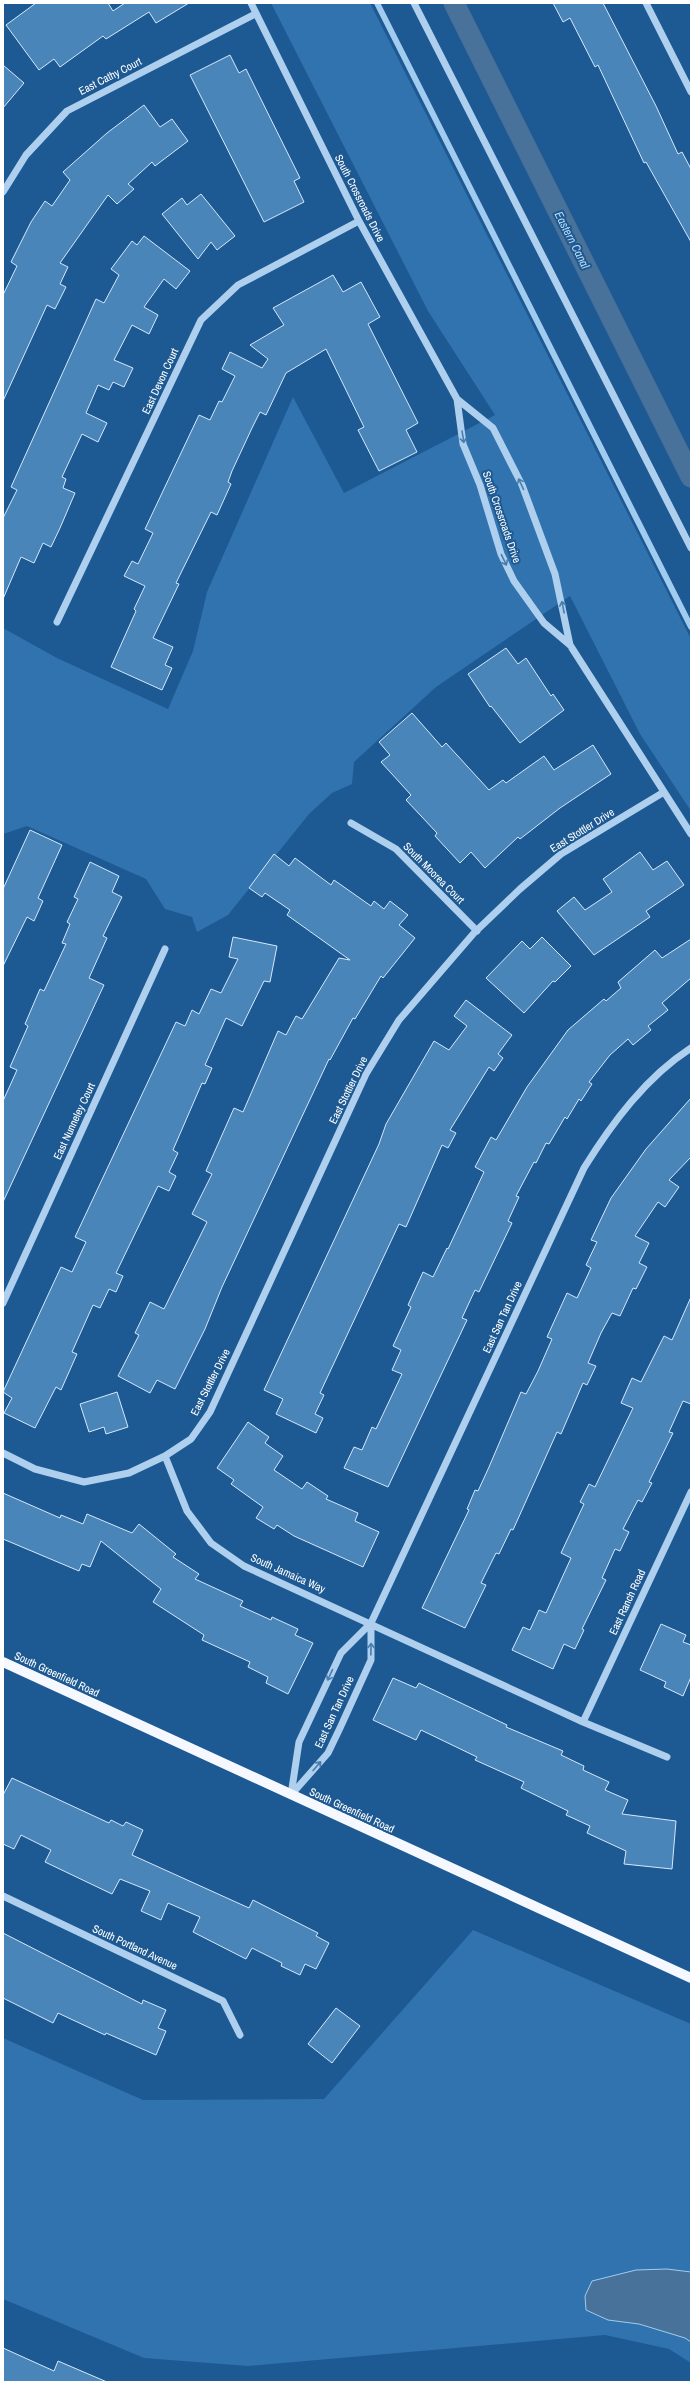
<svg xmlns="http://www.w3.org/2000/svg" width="694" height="2385" font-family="'Archivo Narrow',sans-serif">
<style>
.green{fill:#3073af}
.water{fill:#49729b;stroke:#a1ccf0}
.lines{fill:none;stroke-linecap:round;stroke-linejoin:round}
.stream{stroke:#a1ccf0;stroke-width:6}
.canal{stroke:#49729b;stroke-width:21}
.building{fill:#4a85ba;stroke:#d4e8fa}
.minor{stroke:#aed0ee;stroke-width:7}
.major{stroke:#f5f9ff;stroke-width:10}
.oneway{stroke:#487dae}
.labels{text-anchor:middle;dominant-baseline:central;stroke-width:4;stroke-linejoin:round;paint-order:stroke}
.street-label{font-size:11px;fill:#fff;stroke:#1d5992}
.water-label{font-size:12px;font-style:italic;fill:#bad9f5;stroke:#1d5992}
</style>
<rect width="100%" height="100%" fill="#1d5992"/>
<!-- green -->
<path class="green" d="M 271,3 L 370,3 L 691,639 L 691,811 L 640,734 L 570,596 L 436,687 L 354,762 L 352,784 L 332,793 L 309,814 L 228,915 L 197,932 L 192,917 L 165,909 L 146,879 L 27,826 L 3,834 L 3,628 L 57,658 L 168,709 L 193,651 L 207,592 L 293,397 L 344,493 L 495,415 L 428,311 Z
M 473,1930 L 691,2024 L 691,2363 L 669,2349 L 605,2335 L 248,2366 L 144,2358 L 3,2299 L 3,2038 L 143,2100 L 324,2099 Z"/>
<!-- water -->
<path class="water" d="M 667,2269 L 691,2272 L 691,2342 L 685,2338 L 639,2324 L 608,2320 L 586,2310 L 585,2296 L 592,2281 L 636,2270 Z"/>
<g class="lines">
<!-- stream -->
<path class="stream" d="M 377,3 L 691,627"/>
<!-- canal -->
<path class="canal" d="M 454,3 L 691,477"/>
</g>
<!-- building -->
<path class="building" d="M 36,3 L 108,3 L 113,11 L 125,3 L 189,3 L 156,23 L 149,12 L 106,39 L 103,36 L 60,67 L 54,59 L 39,70 L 6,25 Z
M 553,3 L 603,3 L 656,106 L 678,154 L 682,152 L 691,169 L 691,242 L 646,162 L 644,163 L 598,65 L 595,67 L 570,18 L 563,22 Z
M 230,55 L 239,73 L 246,69 L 300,178 L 294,181 L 304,202 L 264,222 L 190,75 Z
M 3,65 L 24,83 L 3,108 Z
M 144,105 L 160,127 L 172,119 L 188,141 L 155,166 L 152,162 L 128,184 L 134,189 L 117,204 L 108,195 L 60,263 L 68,267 L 60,284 L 66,287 L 55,309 L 47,305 L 3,401 L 3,295 L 17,266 L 11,262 L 31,222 L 45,201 L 52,206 L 70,180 L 63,172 L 107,133 Z
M 201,194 L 235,236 L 217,250 L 211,242 L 198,259 L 162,214 L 182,198 L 187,205 Z
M 144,236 L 190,271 L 176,289 L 164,279 L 144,307 L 158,315 L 149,334 L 132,325 L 114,360 L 133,368 L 124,387 L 113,382 L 109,390 L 98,385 L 86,413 L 107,423 L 98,442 L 82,434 L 62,477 L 66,479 L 63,488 L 75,493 L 60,528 L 51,547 L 43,543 L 34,563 L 21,557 L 3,599 L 3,518 L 17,490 L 11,487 L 96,299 L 104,303 L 119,275 L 111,269 L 132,241 L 137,245 Z
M 333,275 L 343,292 L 361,282 L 380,317 L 368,324 L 418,423 L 406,430 L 417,452 L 379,471 L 358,430 L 364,427 L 326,349 L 286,373 L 266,415 L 260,412 L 252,428 L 232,471 L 228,482 L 231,484 L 217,515 L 211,512 L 176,583 L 179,584 L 153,638 L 173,647 L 165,665 L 172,668 L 162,690 L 111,667 L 136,611 L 134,609 L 145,586 L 124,576 L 132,561 L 138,564 L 153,533 L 145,529 L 199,415 L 210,420 L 219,401 L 222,402 L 235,376 L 222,369 L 230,352 L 262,368 L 268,359 L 250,345 L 284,325 L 273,308 Z
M 506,648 L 518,664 L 526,658 L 551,696 L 553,694 L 564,710 L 520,743 L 491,706 L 490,707 L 468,674 Z
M 412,713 L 442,747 L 446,743 L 489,790 L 503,780 L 506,783 L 544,756 L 554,770 L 593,745 L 611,774 L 560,808 L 520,839 L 518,837 L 485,868 L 471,852 L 460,863 L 435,836 L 437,833 L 406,800 L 411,795 L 381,762 L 390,755 L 379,742 Z
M 30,830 L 62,845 L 38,898 L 43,901 L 34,921 L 27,917 L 3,966 L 3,889 Z
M 640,852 L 653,870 L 667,861 L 684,885 L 646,911 L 650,917 L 594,955 L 557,911 L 574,897 L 585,910 L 612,892 L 603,879 Z
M 274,854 L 289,866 L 295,858 L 331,885 L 334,880 L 371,906 L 374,901 L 384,909 L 390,901 L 408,915 L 399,925 L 415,938 L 383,978 L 381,976 L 355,1019 L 353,1018 L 330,1060 L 329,1059 L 222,1287 L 205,1329 L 175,1389 L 157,1380 L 150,1393 L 118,1376 L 139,1335 L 135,1333 L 150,1302 L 164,1309 L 207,1222 L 192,1214 L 212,1174 L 206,1171 L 234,1108 L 243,1112 L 278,1031 L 286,1035 L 296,1016 L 302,1019 L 339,958 L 350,960 L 287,915 L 290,910 L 265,893 L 262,897 L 249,888 Z
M 90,862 L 119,876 L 112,892 L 122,897 L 103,936 L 107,938 L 89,978 L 104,985 L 3,1202 L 3,1101 L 17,1070 L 10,1067 L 28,1026 L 25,1024 L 40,989 L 44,991 L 66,944 L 62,943 L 70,924 L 67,922 L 78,899 L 74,897 Z
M 233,937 L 277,946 L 270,982 L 264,981 L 242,1026 L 226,1018 L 205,1065 L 212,1068 L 205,1084 L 202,1083 L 173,1150 L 178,1153 L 169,1172 L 176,1176 L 169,1191 L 158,1186 L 116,1273 L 123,1276 L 116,1292 L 109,1289 L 100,1308 L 93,1305 L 72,1352 L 77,1354 L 61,1390 L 56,1387 L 35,1428 L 4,1413 L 12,1398 L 3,1392 L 61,1267 L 72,1272 L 86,1242 L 75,1237 L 176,1022 L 185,1026 L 192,1010 L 199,1014 L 211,989 L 221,993 L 238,959 L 229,957 Z
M 542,937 L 571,966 L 555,982 L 553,981 L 524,1013 L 486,978 L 522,941 L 530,949 Z
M 691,939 L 691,978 L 662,1003 L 668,1010 L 648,1026 L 651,1030 L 633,1045 L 628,1039 L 610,1055 L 589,1082 L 592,1084 L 581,1101 L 579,1099 L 567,1119 L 565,1117 L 549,1144 L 546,1143 L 536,1163 L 534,1162 L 516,1196 L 519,1197 L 508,1221 L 512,1223 L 479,1292 L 475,1290 L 462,1318 L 467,1320 L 388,1487 L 344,1468 L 354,1447 L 362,1450 L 372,1427 L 376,1429 L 402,1374 L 392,1370 L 401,1350 L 393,1346 L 411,1307 L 408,1305 L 423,1272 L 433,1277 L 447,1248 L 448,1249 L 484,1172 L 475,1167 L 491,1137 L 496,1140 L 527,1087 L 568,1030 L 604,999 L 606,1001 L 621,988 L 618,982 L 655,950 L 662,958 Z
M 466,1000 L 512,1035 L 498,1054 L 503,1058 L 494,1071 L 489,1067 L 450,1130 L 456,1133 L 448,1148 L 442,1145 L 406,1227 L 399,1224 L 320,1393 L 324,1395 L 315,1414 L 323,1418 L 316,1433 L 276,1414 L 283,1399 L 264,1390 L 379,1144 L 386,1124 L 434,1041 L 449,1050 L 467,1026 L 454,1016 Z
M 691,1098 L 691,1157 L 669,1180 L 679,1187 L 665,1207 L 658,1202 L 635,1236 L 649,1243 L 639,1263 L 647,1267 L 636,1289 L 633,1288 L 620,1316 L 612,1313 L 601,1333 L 588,1363 L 596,1366 L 587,1385 L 583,1383 L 561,1434 L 557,1432 L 513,1530 L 511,1529 L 499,1554 L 496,1553 L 481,1583 L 486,1585 L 465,1628 L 422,1608 L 469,1510 L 467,1509 L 475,1490 L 478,1491 L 489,1467 L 521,1392 L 526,1394 L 538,1371 L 552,1339 L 547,1337 L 567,1293 L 577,1298 L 591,1268 L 586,1265 L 597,1242 L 591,1240 L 611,1198 L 646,1149 Z
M 691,1297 L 691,1404 L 683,1401 L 669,1432 L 673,1433 L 649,1482 L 652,1483 L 642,1502 L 638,1500 L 623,1529 L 629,1532 L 620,1551 L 615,1549 L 602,1578 L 606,1580 L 582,1629 L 584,1630 L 575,1649 L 564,1644 L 553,1669 L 512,1650 L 523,1627 L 530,1630 L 539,1610 L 546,1613 L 571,1558 L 561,1553 L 584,1504 L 580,1502 L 589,1484 L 595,1487 L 633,1408 L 621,1403 L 632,1378 L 641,1382 L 664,1336 L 672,1340 Z
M 117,1392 L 128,1427 L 106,1434 L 104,1427 L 89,1432 L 80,1404 Z
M 248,1422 L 269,1437 L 265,1443 L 283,1456 L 274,1470 L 302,1489 L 307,1482 L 328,1496 L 326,1499 L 358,1513 L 355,1521 L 379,1532 L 363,1567 L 294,1536 L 277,1525 L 274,1529 L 256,1518 L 263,1507 L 231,1484 L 234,1480 L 217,1468 Z
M 3,1493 L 60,1518 L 61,1515 L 83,1524 L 87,1514 L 132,1533 L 139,1524 L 176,1554 L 173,1557 L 199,1574 L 195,1579 L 243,1601 L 240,1606 L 271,1620 L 272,1617 L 298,1629 L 295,1635 L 313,1643 L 288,1694 L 266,1683 L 268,1677 L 248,1667 L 250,1662 L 202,1640 L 204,1635 L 153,1602 L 161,1589 L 101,1541 L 90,1567 L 82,1564 L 79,1571 L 3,1539 Z
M 661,1624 L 686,1635 L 683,1642 L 691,1645 L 691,1677 L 683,1696 L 664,1687 L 666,1682 L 640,1670 Z
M 393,1678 L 416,1688 L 419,1683 L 507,1725 L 506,1727 L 563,1751 L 561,1755 L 584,1766 L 583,1770 L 609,1782 L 605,1790 L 628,1800 L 622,1814 L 676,1821 L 672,1869 L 624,1864 L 626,1851 L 587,1833 L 590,1826 L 566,1815 L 568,1811 L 521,1788 L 524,1782 L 475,1760 L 477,1757 L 421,1730 L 416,1740 L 373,1720 Z
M 12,1778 L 109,1823 L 111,1820 L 123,1826 L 126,1822 L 143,1830 L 132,1855 L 249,1908 L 253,1900 L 318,1933 L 316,1936 L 329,1943 L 316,1969 L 305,1964 L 300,1975 L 281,1966 L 282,1963 L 252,1948 L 246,1959 L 193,1932 L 200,1917 L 168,1903 L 161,1920 L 141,1911 L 150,1891 L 120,1879 L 112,1894 L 45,1862 L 51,1850 L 21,1835 L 14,1849 L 3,1844 L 3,1795 Z
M 3,1933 L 142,2004 L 143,2000 L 166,2010 L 158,2028 L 166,2031 L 156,2055 L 106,2033 L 105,2035 L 58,2013 L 53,2023 L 3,1998 Z
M 336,2008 L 360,2026 L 332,2063 L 308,2044 Z
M 3,2348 L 54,2371 L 58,2361 L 107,2382 L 3,2382 Z"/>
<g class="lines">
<!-- minor -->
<path class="minor" d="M 251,3 L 359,221 L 457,399 L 463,444 L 480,485 L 501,554 L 514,581 L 544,623 L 570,645 L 691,834
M 414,3 L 691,548
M 646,3 L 691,92
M 3,192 L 26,155 L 67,111 L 255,14
M 457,399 L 493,428 L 522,485 L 555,574 L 570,645
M 57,622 L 201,320 L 238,285 L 359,221
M 351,823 L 396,849 L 477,931
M 3,1303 L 165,949
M 3,1453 L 35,1469 L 84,1482 L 129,1473 L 165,1456 L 187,1511 L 211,1543 L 244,1566 L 583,1722 L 667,1757
M 165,1456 L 191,1439 L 210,1412 L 366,1074 L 399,1020 L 474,933 L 520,889 L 561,854 L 664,792
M 583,1722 L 691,1492
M 291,1795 L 299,1742 L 341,1653 L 371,1623 L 584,1168 C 612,1123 646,1077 691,1048
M 291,1795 L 328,1753 L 340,1728 L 371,1660 L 371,1623
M 3,1896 L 223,2001 L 240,2035"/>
<!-- major -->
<path class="major" d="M 3,1662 L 691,1978"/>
</g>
<!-- one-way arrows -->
<defs><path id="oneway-shaft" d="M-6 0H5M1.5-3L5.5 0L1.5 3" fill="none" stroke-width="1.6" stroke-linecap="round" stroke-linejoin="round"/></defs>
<g class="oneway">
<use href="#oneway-shaft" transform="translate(463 437) rotate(81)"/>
<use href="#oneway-shaft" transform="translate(521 484) rotate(-115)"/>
<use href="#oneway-shaft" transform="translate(504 560) rotate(64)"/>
<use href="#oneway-shaft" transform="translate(563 607) rotate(-101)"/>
<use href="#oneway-shaft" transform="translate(371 1649) rotate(-89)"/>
<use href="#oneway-shaft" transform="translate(330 1675) rotate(115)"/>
<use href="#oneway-shaft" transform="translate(317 1766) rotate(-49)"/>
</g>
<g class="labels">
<!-- street labels -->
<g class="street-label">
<text transform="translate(110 76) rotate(-27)">East Cathy Court</text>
<text transform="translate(360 198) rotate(63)">South Crossroads Drive</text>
<text transform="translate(160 381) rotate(-65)">East Devon Court</text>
<text transform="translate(502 517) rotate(71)">South Crossroads Drive</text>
<text transform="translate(582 830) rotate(-32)">East Stottler Drive</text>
<text transform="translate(434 873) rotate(45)">South Moorea Court</text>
<text transform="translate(348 1090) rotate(-64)">East Stottler Drive</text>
<text transform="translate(74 1121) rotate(-65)">East Nunneley Court</text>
<text transform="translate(502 1317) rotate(-65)">East San Tan Drive</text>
<text transform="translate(210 1382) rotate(-63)">East Stottler Drive</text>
<text transform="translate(288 1573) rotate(24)">South Jamaica Way</text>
<text transform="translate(627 1602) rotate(-65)">East Ranch Road</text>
<text transform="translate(57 1674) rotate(25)">South Greenfield Road</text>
<text transform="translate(334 1712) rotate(-65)">East San Tan Drive</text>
<text transform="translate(352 1810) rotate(25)">South Greenfield Road</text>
<text transform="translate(135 1947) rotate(25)">South Portland Avenue</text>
</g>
<!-- water labels -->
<g class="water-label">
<text transform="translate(572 240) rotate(63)">Eastern Canal</text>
</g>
</g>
<!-- border -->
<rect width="694" height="2385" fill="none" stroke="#ffffff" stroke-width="8"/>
</svg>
